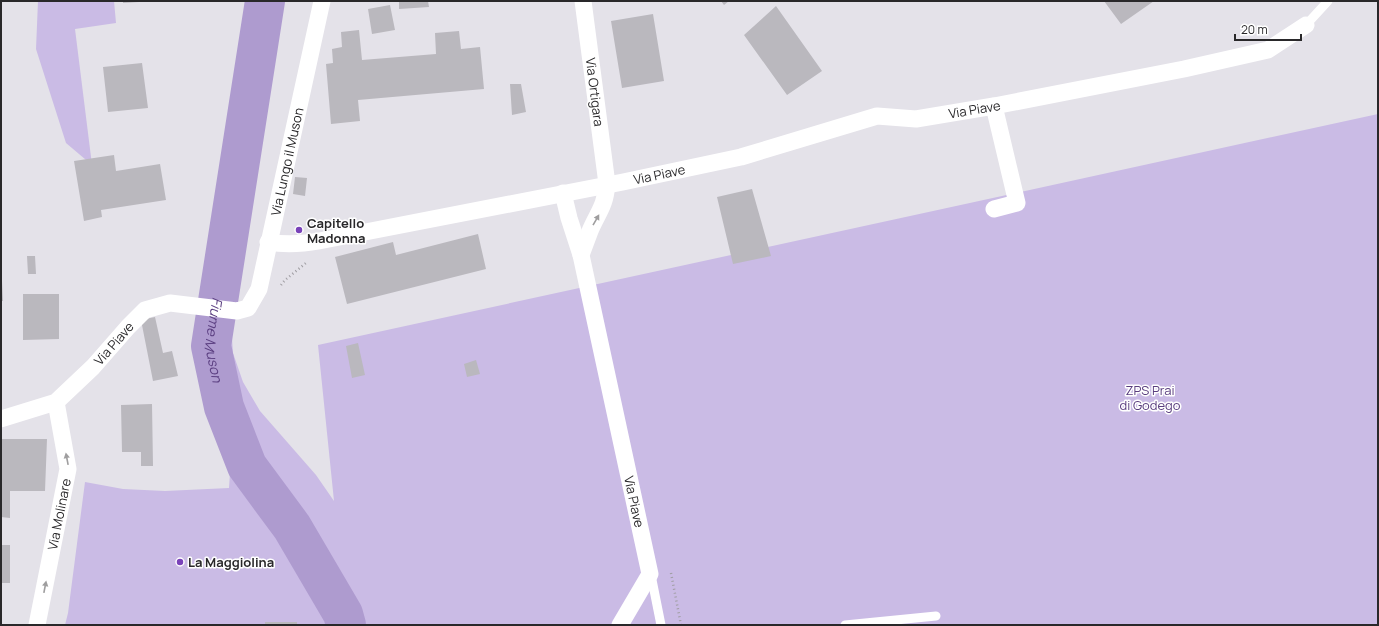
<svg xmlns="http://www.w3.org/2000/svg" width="1379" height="626" font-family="Manrope,sans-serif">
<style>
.green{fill:#cabbe5}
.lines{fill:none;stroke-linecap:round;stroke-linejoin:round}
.river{stroke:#ae9bcf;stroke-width:40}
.building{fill:#bab8be}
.path{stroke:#a09ea3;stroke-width:2.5;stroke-dasharray:1 3;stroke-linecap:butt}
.service{stroke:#fff;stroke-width:9}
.minor{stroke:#fff;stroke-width:17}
.oneway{fill:#9f9e9f}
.poi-dot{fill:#7942b9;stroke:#fff;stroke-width:1.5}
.labels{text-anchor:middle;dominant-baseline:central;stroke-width:3;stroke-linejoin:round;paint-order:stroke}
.street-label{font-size:13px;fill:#29282a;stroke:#fff}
.poi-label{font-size:13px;font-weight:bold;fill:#29282a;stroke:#fff;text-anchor:start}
.park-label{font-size:13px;fill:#593d7e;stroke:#fff}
.water-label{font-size:14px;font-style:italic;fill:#5d4183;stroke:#fff}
</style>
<rect width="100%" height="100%" fill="#e4e2e9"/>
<!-- green -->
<path class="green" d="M 38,1 L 114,1 L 116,23 L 75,29 L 92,165 L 66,143 L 36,49 Z
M 1378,114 L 1378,625 L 65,625 L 68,613 L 85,482 L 123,489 L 165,491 L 229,488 L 233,429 L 213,394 L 202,360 L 200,330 L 223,334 L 232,338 L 233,353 L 243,382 L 260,411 L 316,475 L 334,501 L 318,345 Z"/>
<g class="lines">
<!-- river -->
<path class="river" id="s1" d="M 265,1 L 211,346 L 224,407 L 247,466 L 292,527 L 343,614 L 346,625"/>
</g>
<!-- building -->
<path class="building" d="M 123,1 L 139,1 L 139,2 L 123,3 Z
M 399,1 L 428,1 L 429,7 L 399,9 Z
M 721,1 L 729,1 L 724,5 Z
M 1104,1 L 1154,1 L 1121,24 Z
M 390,5 L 395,30 L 372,34 L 368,9 Z
M 776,6 L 822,71 L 787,95 L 744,35 Z
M 653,14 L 664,81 L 622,88 L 611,21 Z
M 359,30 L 362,60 L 436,54 L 435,33 L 459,31 L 461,49 L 480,47 L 484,89 L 358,100 L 360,121 L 331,124 L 326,64 L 333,63 L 332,49 L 342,47 L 341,32 Z
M 142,63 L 148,108 L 108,112 L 103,67 Z
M 510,84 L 521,84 L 526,112 L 512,115 Z
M 114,155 L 116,171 L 160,164 L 166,200 L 101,210 L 102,217 L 84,221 L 74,161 Z
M 295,177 L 307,178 L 305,196 L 293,194 Z
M 752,189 L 771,256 L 733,264 L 717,197 Z
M 478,234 L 486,269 L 347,304 L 335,257 L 393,242 L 396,255 Z
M 27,256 L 35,256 L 36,274 L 28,274 Z
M 1,281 L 2,281 L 3,301 L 1,301 Z
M 23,294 L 59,294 L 59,339 L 23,340 Z
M 155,317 L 163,353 L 172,351 L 178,376 L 153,381 L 141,320 Z
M 358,343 L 365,375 L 352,378 L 346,346 Z
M 476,360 L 480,374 L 467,377 L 464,364 Z
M 152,404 L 153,466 L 141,466 L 141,452 L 122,452 L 121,405 Z
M 1,439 L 47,439 L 45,491 L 10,491 L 10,518 L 1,517 Z
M 1,545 L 10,545 L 10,583 L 1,583 Z
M 265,622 L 297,622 L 297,625 L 265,625 Z"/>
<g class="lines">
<!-- path -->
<path class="path" d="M 281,285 L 285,280 L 306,263
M 671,573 L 681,625"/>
<!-- service -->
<path class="service" d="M 1306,25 L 1328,1
M 651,575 L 661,625
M 845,625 L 936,616"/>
<!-- minor -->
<g class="minor">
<path d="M 994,106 L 1017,203 L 994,209"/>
<path id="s2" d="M 563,193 L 569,218 L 581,255 L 650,574 L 620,625"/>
<path id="s3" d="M 268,242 C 285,245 302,244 319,241 L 623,182 L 741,157 L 877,116 L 916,119 L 994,106 L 1184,69 L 1268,50 L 1306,25"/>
<path d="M 581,255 C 584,247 587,239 590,231 C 598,212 605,207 607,184 L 583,1"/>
<path id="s4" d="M 1,419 L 56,402 L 93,367 L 128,327 L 145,310 L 170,303 L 237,311 L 248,308 L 259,289 L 322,1"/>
<path id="s5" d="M 37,625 L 68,469 L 56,402"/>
</g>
</g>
<!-- one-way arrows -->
<defs><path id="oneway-solid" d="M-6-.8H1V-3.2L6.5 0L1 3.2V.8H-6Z"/></defs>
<g class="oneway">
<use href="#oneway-solid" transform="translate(596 220) rotate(-60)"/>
<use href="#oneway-solid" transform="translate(67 459) rotate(-101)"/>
<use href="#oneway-solid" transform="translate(45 587) rotate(-79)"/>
</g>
<!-- markers -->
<g class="poi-dot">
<circle cx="299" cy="230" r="4"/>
<circle cx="180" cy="562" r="4"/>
</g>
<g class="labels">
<!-- street labels -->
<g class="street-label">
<text transform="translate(595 92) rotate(83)">Via Ortigara</text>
<text stroke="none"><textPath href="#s3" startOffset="722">Via Piave</textPath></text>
<text stroke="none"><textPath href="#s4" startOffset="443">Via Lungo il Muson</textPath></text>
<text stroke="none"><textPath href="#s3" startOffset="398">Via Piave</textPath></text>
<text stroke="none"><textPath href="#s4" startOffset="140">Via Piave</textPath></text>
<text stroke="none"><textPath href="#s2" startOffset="317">Via Piave</textPath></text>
<text stroke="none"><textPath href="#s5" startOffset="113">Via Molinare</textPath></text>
</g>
<!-- poi labels -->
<g class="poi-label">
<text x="307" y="223">Capitello<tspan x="307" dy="15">Madonna</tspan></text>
<text x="188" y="562">La Maggiolina</text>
</g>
<!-- park labels -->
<g class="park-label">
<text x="1150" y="390">ZPS Prai<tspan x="1150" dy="15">di Godego</tspan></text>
</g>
<!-- water labels -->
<g class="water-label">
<text stroke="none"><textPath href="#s1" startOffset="343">Fiume Muson</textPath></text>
</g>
</g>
<!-- border -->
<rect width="1379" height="626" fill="none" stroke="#29282a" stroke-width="4"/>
<!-- scale -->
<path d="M1235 34v6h66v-6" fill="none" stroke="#29282a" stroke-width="2"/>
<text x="1241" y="34" font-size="12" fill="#29282a" stroke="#ffffff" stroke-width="3" paint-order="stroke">20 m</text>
</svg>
